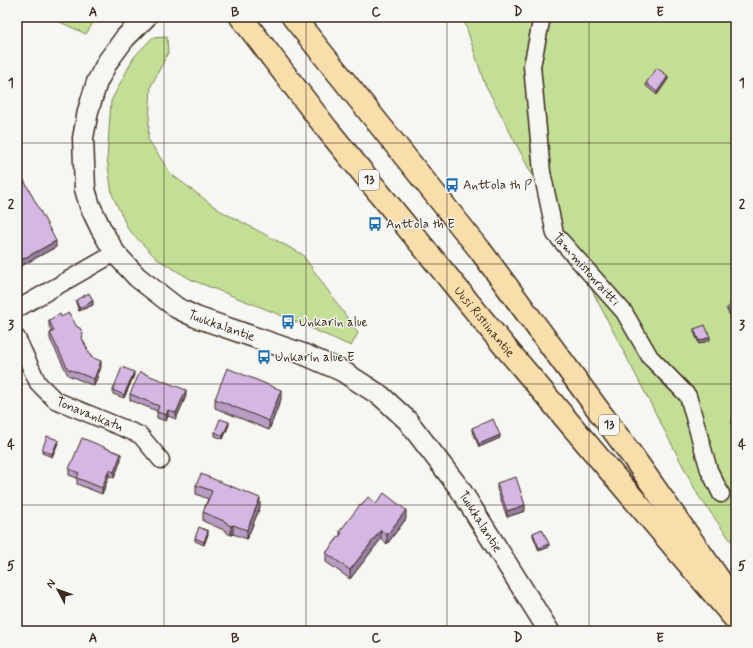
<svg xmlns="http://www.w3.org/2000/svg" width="753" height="648" font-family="Mynerve,sans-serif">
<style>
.green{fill:#c3df96;stroke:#7f845a}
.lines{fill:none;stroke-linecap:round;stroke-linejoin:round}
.minor-casing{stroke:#3b2a1e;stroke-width:19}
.tertiary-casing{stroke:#3b2a1e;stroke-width:23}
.trunk-casing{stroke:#3b2a1e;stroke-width:25}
.minor{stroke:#f6f6f2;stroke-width:16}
.tertiary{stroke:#f6f6f2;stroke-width:20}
.trunk{stroke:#f8deab;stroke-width:22}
.wall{fill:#b79dc4;stroke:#3b2a1e}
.shaded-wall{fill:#9580a0;stroke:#3b2a1e}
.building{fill:#d5b7e4;stroke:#3b2a1e}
.grid{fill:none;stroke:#3b2a1e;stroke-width:1;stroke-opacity:0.55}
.labels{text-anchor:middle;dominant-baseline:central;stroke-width:3;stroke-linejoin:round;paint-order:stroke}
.shield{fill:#f6f6f2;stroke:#73675e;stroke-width:1}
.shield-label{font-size:12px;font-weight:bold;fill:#3b2a1e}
.poi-label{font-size:13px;fill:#3b2a1e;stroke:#f6f6f2;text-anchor:start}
.street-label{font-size:13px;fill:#3b2a1e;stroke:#f6f6f2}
.neatline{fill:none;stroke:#3b2a1e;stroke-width:1.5}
.grid-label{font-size:13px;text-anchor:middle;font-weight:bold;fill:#3b2a1e}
</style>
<rect width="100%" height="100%" fill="#f6f6f2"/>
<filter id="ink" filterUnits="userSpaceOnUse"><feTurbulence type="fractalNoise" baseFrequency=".025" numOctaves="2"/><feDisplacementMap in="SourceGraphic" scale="8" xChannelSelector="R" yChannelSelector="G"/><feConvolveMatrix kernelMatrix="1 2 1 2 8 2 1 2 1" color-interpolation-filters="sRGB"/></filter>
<g filter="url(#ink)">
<!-- green -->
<path class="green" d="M 49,17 L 97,17 L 86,34 Z
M 463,17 L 736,17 L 736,548 L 698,495 L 484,82 Z
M 167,37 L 168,53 L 151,86 L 148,139 L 171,174 L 219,210 L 302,254 L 358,333 L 351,346 L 273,312 L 192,280 L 157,259 L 128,229 L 112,194 L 107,159 L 111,101 L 134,57 L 152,38 Z"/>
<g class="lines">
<defs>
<g id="minor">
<path id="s1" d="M 542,17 L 532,66 L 542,172 L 555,234 L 624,312 L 650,357 L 688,396 L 709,470 L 721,494"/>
<path d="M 17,309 L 115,253"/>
<path id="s2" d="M 17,338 L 38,383 L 55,400 L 140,435 L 161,460"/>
</g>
<g id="tertiary">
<path id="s3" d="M 146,17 L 125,38 L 108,61 L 97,82 L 88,111 L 83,138 L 85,189 L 90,206 L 101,229 L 115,253 L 137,277 L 177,308 L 196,317 L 303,354 L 342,371 L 381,396 L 407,420 L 460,489 L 549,631"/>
</g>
<g id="trunk">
<path id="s4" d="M 241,17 L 327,129 L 500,341 L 736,620"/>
<path d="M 293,17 L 480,250 L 633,457 L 728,592"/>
</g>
</defs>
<!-- minor casing -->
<use href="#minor" class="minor-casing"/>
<!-- tertiary casing -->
<use href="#tertiary" class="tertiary-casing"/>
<!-- trunk casing -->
<use href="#trunk" class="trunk-casing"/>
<!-- minor -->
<use href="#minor" class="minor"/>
<!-- tertiary -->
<use href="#tertiary" class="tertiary"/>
<!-- trunk -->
<use href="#trunk" class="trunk"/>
</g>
<!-- wall -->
<path class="wall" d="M 668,79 L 657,95 L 646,86 L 646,83 Z
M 17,167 L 56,247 L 21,266 L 17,259 Z
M 76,300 L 93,305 L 79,311 L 76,303 Z
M 736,307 L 736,324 L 727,311 L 727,308 L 734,309 Z
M 61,317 L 83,340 L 91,357 L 101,367 L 94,386 L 68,375 L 50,339 L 50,333 L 52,332 L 49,326 L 49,320 Z
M 694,329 L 710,340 L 699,344 L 694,332 Z
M 134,375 L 124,398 L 113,394 L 113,390 Z
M 130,394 L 186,396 L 176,419 L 168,416 L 166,421 L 157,418 L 157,411 L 130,400 Z
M 215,399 L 281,399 L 269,430 L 215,408 Z
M 736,408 L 736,426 L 732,425 L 732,421 Z
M 229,425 L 223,439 L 215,436 L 215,432 Z
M 472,428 L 500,438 L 479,447 L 472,431 Z
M 58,443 L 52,457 L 42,453 L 42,450 Z
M 121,460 L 114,478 L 109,476 L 102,494 L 77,484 L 77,478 L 69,475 L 69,469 Z
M 497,483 L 525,511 L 507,517 L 497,489 Z
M 196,485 L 260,507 L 247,539 L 233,534 L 231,535 L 227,533 L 226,531 L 203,521 L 203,512 L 208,499 L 196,494 Z
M 361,506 L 406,519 L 387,544 L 381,539 L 350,579 L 326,562 L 326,553 L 340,535 L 340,531 Z
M 533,533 L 549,547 L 539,551 L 533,536 Z
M 208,534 L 204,545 L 195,541 L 195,538 Z"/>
<!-- shaded-wall -->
<path class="shaded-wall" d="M 668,76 L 668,79 L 657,95 L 657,92 Z
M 56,241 L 56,247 L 21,266 L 21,260 Z
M 93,301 L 93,305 L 79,311 L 79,308 Z
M 710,337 L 710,340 L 699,344 L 699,341 Z
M 101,361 L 101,367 L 94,386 L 94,379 Z
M 134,372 L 134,375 L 124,398 L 124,395 Z
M 186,390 L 186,396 L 176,419 L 176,413 Z
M 281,390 L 281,399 L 269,430 L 269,421 Z
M 168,410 L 168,416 L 166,421 L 166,415 Z
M 229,422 L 229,425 L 223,439 L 223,436 Z
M 500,435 L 500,438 L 479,447 L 479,444 Z
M 58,440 L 58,443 L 52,457 L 52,454 Z
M 121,454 L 121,460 L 114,478 L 114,472 Z
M 109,470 L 109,476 L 102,494 L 102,488 Z
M 260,498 L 260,507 L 247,539 L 247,530 Z
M 525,505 L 525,511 L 507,517 L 507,511 Z
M 406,510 L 406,519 L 387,544 L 387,535 Z
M 233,525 L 233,534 L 231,535 L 231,526 Z
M 381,530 L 381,539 L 350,579 L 350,570 Z
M 208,531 L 208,534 L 204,545 L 204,542 Z
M 549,544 L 549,547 L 539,551 L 539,548 Z"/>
<!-- building -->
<path class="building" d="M 657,68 L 668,76 L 657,92 L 646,83 Z
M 17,167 L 56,241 L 21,260 L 17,253 Z
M 89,293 L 93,301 L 79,308 L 76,300 Z
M 731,305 L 734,309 L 736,307 L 736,321 L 727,308 Z
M 69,313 L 77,327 L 80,328 L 83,334 L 82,338 L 91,357 L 101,361 L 94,379 L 68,369 L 50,333 L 54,331 L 49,320 L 60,314 L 61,317 Z
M 705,325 L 710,337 L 699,341 L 694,329 Z
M 122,367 L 134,372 L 124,395 L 113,390 Z
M 227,368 L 281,390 L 269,421 L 215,399 Z
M 140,372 L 186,390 L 176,413 L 168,410 L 166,415 L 157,412 L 159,406 L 130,394 Z
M 736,408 L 736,423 L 732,421 Z
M 220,419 L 229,422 L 223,436 L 215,432 Z
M 493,419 L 500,435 L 479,444 L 472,428 Z
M 47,436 L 58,440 L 52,454 L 42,450 Z
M 82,438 L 121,454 L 114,472 L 109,470 L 102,488 L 77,478 L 79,473 L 69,469 Z
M 201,474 L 260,498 L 247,530 L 233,525 L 231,526 L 227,524 L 226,522 L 203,512 L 212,491 L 196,485 Z
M 516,477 L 525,505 L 507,511 L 497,483 Z
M 384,493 L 406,510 L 387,535 L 381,530 L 350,570 L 326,553 L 342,533 L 340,531 L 360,505 L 361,506 L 368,497 L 376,504 Z
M 199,527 L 208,531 L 204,542 L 195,538 Z
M 542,529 L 549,544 L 539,548 L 533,533 Z"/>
</g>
<!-- grid -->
<path class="grid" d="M 164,17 L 164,631M 306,17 L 306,631M 447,17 L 447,631M 589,17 L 589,631M 17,143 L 736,143M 17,264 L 736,264M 17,384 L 736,384M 17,505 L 736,505"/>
<!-- icons -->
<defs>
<symbol id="bus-bare" viewBox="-9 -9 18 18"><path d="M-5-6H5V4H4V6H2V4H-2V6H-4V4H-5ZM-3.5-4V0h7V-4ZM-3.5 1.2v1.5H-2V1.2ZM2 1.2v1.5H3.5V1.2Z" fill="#1f6fb2" stroke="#f6f6f2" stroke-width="2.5" paint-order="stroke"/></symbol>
</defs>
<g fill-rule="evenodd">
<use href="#bus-bare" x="442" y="175" width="20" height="20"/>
<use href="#bus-bare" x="365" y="214" width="20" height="20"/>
<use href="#bus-bare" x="278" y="312" width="20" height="20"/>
<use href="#bus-bare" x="254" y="347" width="20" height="20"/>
</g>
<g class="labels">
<!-- shield labels -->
<g class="shield">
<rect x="359" y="170" width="20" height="20" rx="3"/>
<rect x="599" y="415" width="20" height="20" rx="3"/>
</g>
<g class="shield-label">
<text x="369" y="180">13</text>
<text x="609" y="425">13</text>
</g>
<!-- poi labels -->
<g class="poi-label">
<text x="463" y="185">Anttola th P</text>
<text x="386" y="224">Anttola th E</text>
<text x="299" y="322">Unkarin alue</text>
<text x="275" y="357">Unkarin alue E</text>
</g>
<!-- street labels -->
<g class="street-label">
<text stroke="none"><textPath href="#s1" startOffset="267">Tammistonraitti</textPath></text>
<text stroke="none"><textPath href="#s4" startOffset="390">Uusi Ristiinantie</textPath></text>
<text stroke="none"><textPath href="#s3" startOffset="393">Tuukkalantie</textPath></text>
<text stroke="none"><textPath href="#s2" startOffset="111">Tonavankatu</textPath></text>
<text stroke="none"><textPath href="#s3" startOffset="729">Tuukkalantie</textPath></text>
</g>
</g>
<!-- margin -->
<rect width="753" height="648" fill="none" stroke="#f6f6f2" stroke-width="44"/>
<!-- north arrow -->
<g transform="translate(58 590) rotate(311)" stroke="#f6f6f2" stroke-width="3" paint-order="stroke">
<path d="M0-3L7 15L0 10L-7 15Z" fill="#3b2a1e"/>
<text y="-6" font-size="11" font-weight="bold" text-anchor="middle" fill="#3b2a1e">N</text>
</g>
<rect x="22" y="22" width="709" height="604" class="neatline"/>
<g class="grid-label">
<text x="93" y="16">A</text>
<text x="235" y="16">B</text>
<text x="376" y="16">C</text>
<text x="518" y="16">D</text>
<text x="660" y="16">E</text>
<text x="11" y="87">1</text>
<text x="742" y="87">1</text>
<text x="11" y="208">2</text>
<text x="742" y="208">2</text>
<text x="11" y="329">3</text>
<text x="742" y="329">3</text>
<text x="11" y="449">4</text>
<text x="742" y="449">4</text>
<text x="11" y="570">5</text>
<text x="742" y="570">5</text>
<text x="93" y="642">A</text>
<text x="235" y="642">B</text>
<text x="376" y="642">C</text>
<text x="518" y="642">D</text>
<text x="660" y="642">E</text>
</g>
</svg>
